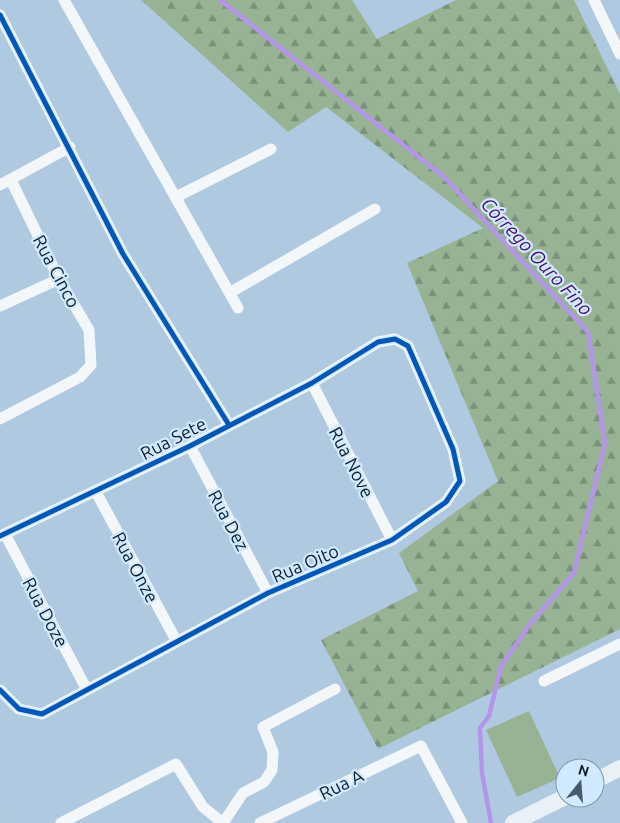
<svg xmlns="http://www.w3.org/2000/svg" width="620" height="823" font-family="Ubuntu,sans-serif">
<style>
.forest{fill:url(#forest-firs)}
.garden{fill:#98b394}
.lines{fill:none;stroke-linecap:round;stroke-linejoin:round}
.stream{stroke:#b495ea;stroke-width:4.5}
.path{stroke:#c1c9d1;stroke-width:2.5;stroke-dasharray:1 4;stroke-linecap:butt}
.minor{stroke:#f3f7fa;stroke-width:11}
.secondary{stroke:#eaf1f6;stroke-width:16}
.cycleway-casing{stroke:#d1e9fe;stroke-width:8}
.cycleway{stroke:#0057b8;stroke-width:5}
.labels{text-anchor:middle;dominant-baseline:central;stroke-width:4.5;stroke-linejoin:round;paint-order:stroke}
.street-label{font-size:18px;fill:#0c1f2e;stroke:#d1e9fe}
.water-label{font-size:19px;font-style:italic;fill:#490b73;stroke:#d1e9fe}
</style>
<defs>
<pattern id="forest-firs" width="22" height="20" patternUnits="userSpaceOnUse" patternTransform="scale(1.25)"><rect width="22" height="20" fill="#98b394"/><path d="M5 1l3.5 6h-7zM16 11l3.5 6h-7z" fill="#7a9179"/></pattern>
</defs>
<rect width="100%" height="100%" fill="#afcae0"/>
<!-- forest -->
<path class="forest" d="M 141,0 L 352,0 L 377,39 L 456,0 L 574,0 L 620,94 L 620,629 L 378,749 L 321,640 L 418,591 L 399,553 L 498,481 L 407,263 L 483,228 L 326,107 L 288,132 Z"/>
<!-- garden -->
<path class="garden" d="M 529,711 L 560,778 L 517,797 L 486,730 Z"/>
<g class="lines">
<!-- stream -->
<path class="stream" d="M 220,0 L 444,177 L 588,332 L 605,443 L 574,573 L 530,624 L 501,666 L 489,716 L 480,728 L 482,773 L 491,823"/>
<!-- path -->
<path class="path" d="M 0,810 L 8,823"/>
<!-- minor -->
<path class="minor" d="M 64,0 L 238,308
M 594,0 L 620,54
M 0,15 L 123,254 L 229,425
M 0,185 L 70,147
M 176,197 L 271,149
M 231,292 L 375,209
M 0,306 L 59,279
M 312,383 L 392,540
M 0,419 L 80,377 L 91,365 L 89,330 L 59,279 L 11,180
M 190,446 L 268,593
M 96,492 L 177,642
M 5,534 L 87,690
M 0,536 L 190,446 L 312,383 L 378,342 L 395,339 L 408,346 L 453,449 L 460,481 L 446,502 L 392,540 L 268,593 L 42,714 L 19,709 L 0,690
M 544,681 L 620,644
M 61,823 L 176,764 L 203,807 L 223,823
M 223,823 L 243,793 L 264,782 L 272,770 L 273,752 L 263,727 L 335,689
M 260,823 L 421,746 L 462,823"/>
<!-- secondary -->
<path class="secondary" d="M 595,781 L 620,768
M 513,823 L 565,797"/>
<defs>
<path id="cycleway" d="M 0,15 L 123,254 L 229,425
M 0,536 L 190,446 L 312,383 L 378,342 L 395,339 L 408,346 L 453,449 L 460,481 L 446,502 L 392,540 L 268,593 L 42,714 L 19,709 L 0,690"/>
</defs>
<!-- cycleway casing -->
<use href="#cycleway" class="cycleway-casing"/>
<!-- cycleway -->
<use href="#cycleway" class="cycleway"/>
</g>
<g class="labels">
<!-- street labels -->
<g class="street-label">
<text transform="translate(57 271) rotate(62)">Rua Cinco</text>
<text transform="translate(173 438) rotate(-27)">Rua Sete</text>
<text transform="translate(352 462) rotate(63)">Rua Nove</text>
<text transform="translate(229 520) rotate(62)">Rua Dez</text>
<text transform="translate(305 563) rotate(-23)">Rua Oito</text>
<text transform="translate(136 567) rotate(62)">Rua Onze</text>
<text transform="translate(46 612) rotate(62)">Rua Doze</text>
<text transform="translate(341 784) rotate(-26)">Rua A</text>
</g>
<!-- water labels -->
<g class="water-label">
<text transform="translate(537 256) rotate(47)">Córrego Ouro Fino</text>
</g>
</g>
<!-- north arrow -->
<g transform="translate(580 783) rotate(17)"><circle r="24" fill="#d1e9fe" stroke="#8298ab"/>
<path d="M0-4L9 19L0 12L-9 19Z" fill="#455b6c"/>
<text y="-8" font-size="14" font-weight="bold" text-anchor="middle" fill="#0c1f2e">N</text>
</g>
</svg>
